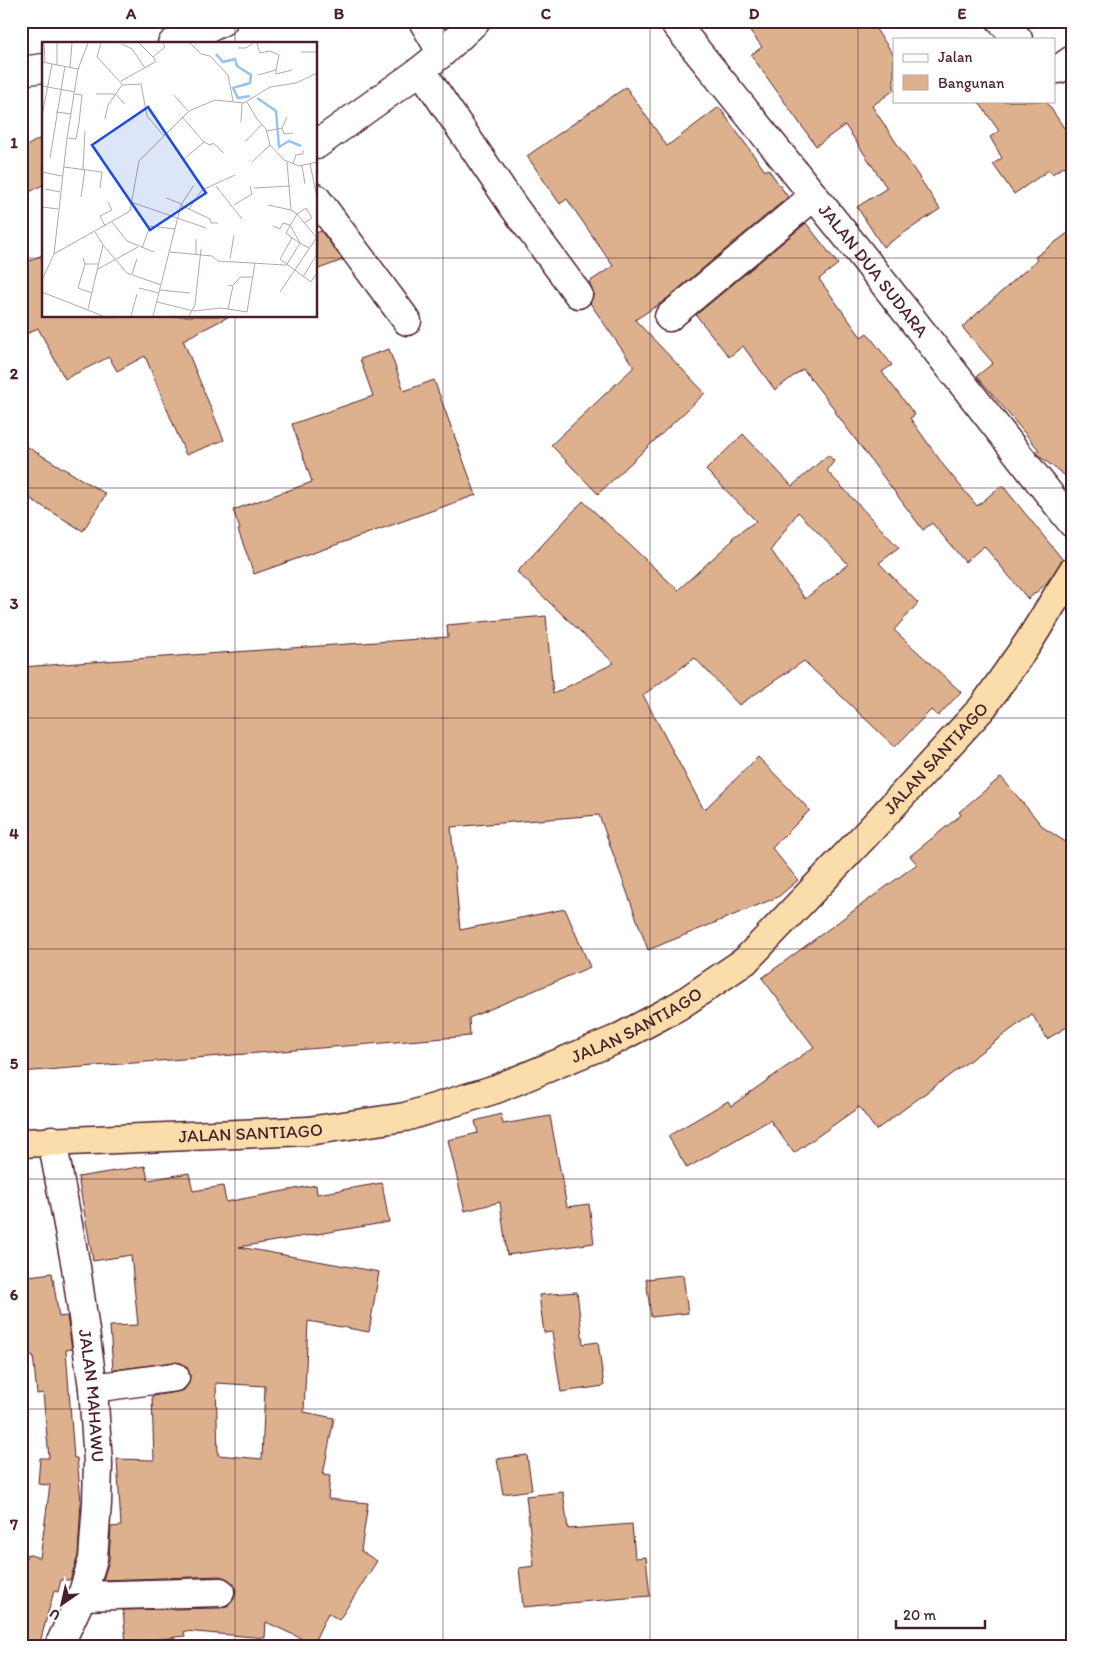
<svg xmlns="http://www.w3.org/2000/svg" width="1093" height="1667" font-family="Itim,sans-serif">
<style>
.building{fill:#deb18e;stroke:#4a1f2b;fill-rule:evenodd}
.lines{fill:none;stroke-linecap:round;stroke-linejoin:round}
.minor-casing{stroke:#4a1f2b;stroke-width:31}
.trunk-casing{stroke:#4a1f2b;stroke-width:31}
.minor{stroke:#fff;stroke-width:28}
.trunk{stroke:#fbddab;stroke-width:28}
.grid{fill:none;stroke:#4a1f2b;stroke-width:1;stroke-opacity:0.55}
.labels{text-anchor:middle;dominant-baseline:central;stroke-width:4;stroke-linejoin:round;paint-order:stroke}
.street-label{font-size:18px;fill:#4a1f2b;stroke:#fff}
.inset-river{fill:none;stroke:#93c5ef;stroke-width:2.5}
.inset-road{fill:none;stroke:#b7a5aa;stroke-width:1}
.view{fill:#1d4ed8;fill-opacity:0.15;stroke:#1d4ed8;stroke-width:2.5}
.inset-edge{fill:none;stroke:#4a1f2b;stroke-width:2.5}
.neatline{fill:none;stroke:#4a1f2b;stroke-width:2}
.grid-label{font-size:16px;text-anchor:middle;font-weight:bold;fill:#4a1f2b}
</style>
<rect width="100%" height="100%" fill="#fff"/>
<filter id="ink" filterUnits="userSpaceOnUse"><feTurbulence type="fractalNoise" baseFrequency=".02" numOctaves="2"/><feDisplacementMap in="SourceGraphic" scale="10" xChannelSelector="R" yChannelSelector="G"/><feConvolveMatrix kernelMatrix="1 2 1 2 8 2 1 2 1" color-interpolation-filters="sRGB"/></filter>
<g filter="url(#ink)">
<!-- building -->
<path class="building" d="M 743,21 L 870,21 L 894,55 L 894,90 L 872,106 L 940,209 L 883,247 L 857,207 L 887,188 L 845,125 L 816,146 L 751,55 L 762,47 Z
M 626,87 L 667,146 L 719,107 L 765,171 L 768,169 L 788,197 L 664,301 L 635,320 L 705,393 L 598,494 L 551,445 L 634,367 L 590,303 L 594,293 L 589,282 L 613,266 L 567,199 L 560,204 L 527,156 Z
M 978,101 L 1046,101 L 1072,140 L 1072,162 L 1052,174 L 1049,170 L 1014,194 L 993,164 L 1002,158 L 990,137 L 999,131 Z
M 44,136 L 44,184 L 21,197 L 21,149 Z
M 806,223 L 838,264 L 819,279 L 861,337 L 867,333 L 892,365 L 882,372 L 915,415 L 910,418 L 944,466 L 977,506 L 1002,485 L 1063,560 L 1046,584 L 1028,599 L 984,546 L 965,562 L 932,523 L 923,530 L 835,412 L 836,411 L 803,369 L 775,390 L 743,346 L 729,357 L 696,315 Z
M 1072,230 L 1072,481 L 1039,456 L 1037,453 L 1039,450 L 977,376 L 993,363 L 962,327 L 1037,260 L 1035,257 Z
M 321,231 L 343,260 L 316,270 L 316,233 Z
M 44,254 L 44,316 L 230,316 L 183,340 L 224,440 L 186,455 L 145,356 L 117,371 L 109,357 L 65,379 L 38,328 L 21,337 L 21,265 Z
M 389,349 L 404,391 L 434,380 L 476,495 L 254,574 L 238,530 L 240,529 L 233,510 L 312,482 L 292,424 L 373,396 L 360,359 Z
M 743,434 L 792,486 L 828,455 L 834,461 L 827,471 L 899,548 L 879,563 L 918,603 L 894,630 L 961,692 L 938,716 L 931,710 L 895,747 L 804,661 L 739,705 L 695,658 L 643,695 L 704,810 L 758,757 L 810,810 L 772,848 L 798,880 L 778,897 L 648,950 L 599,815 L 451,827 L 460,930 L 565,909 L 590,967 L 469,1018 L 470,1036 L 21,1072 L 21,667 L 448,637 L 447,625 L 546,616 L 553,694 L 614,663 L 517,572 L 583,501 L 678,590 L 733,540 L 732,538 L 756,521 L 706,470 ZM 798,512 L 848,564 L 805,599 L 771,550 Z
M 21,443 L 106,494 L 83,531 L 21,493 Z
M 1001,777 L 1044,828 L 1072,846 L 1072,1024 L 1047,1039 L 1032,1014 L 876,1130 L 859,1107 L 794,1153 L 770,1120 L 687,1168 L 668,1136 L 728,1101 L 731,1106 L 814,1047 L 762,978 L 917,864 L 910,856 L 961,815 L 959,812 Z
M 501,1114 L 503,1124 L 550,1116 L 567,1207 L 589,1204 L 594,1243 L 507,1255 L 500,1202 L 465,1211 L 448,1140 L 478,1133 L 475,1121 Z
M 145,1166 L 148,1180 L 189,1173 L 193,1191 L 223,1186 L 226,1202 L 316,1185 L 317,1194 L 382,1183 L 389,1222 L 239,1247 L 379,1272 L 369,1332 L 308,1321 L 304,1412 L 334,1418 L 323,1475 L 330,1476 L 328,1499 L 368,1503 L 361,1551 L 377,1561 L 339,1620 L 328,1613 L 313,1644 L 266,1622 L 265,1638 L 184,1631 L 185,1636 L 126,1643 L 123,1610 L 221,1608 L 229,1605 L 234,1599 L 236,1591 L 234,1584 L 228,1579 L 220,1576 L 103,1580 L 109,1560 L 111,1527 L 121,1526 L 117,1459 L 154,1460 L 152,1396 L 177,1392 L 184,1390 L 189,1383 L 190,1375 L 187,1367 L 181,1363 L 173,1362 L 113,1370 L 110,1326 L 138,1325 L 131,1255 L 93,1261 L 78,1177 ZM 216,1383 L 265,1386 L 262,1459 L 218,1455 Z
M 52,1273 L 59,1317 L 67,1316 L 72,1349 L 66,1350 L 74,1458 L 77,1458 L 81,1501 L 78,1556 L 70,1580 L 61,1580 L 58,1592 L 54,1591 L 39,1646 L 21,1646 L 21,1575 L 27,1554 L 40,1558 L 50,1485 L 38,1484 L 40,1458 L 49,1458 L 43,1393 L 37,1394 L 33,1355 L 28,1356 L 21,1310 L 21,1277 Z
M 683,1275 L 688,1313 L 651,1317 L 646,1279 Z
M 577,1292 L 583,1344 L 598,1342 L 604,1386 L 561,1392 L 552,1332 L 544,1333 L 539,1295 Z
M 527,1455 L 532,1490 L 503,1494 L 497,1459 Z
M 563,1492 L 568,1529 L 632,1524 L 635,1558 L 646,1557 L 650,1596 L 523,1607 L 519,1568 L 534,1566 L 526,1496 Z"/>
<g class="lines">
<defs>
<g id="minor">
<path d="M 423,21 L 442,53 L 476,21"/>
<path id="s1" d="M 673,21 L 856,248 L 1072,523"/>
<path d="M 1001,21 L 1018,39"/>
<path d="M 172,44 L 185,40 L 223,21"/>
<path d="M 1054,69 L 1059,69 L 1072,60"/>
<path d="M 421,70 L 513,206 L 578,294"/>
<path d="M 21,71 L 44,68"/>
<path d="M 316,145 L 421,70 L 442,53"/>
<path d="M 316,198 L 407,321"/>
<path d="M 669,317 L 814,196"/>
<path id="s2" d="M 52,1140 L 76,1267 L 93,1388 L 98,1463 L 97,1503 L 93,1559 L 82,1596 L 59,1646"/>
<path d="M 93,1388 L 175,1377"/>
<path d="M 82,1596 L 220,1592"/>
</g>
<g id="trunk">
<path id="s3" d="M 21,1143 L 308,1131 L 405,1117 L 496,1089 L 615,1040 L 664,1014 L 680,1005 L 745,961 L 873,827 L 983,707 L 1028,643 L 1072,572"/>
</g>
</defs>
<!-- minor casing -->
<use href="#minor" class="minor-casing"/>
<!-- trunk casing -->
<use href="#trunk" class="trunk-casing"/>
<!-- minor -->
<use href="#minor" class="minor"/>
<!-- trunk -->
<use href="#trunk" class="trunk"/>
</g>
</g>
<!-- grid -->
<path class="grid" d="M 235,21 L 235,44M 443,21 L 443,1646M 650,21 L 650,1646M 858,21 L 858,1646M 21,258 L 44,258M 316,258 L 1072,258M 235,316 L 235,1646M 21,488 L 1072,488M 21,718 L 1072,718M 21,949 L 1072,949M 21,1179 L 1072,1179M 21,1409 L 1072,1409"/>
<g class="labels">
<!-- street labels -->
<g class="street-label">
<text stroke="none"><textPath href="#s1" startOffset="320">JALAN DUA SUDARA</textPath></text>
<text stroke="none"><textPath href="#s3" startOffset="1040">JALAN SANTIAGO</textPath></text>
<text stroke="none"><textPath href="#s3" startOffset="635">JALAN SANTIAGO</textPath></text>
<text stroke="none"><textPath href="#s3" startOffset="230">JALAN SANTIAGO</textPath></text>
<text stroke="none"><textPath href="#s2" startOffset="259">JALAN MAHAWU</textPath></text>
</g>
</g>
<!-- overview -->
<g transform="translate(42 42)">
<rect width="275" height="275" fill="#fff"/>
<path class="inset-river" d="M 174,12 L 181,20 L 193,17 L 195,24 L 209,33 L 208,41 L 191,46 L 196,56 L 208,54M 215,56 L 234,69 L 237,105 L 247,99 L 259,104"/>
<path class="inset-road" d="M 2,1 L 3,20M 59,1 L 55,15 L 81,43 L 99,42 L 105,74 L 122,94M 148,1 L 159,12 L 168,14 L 186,33 L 191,59M 215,1 L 218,11 L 228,9 L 237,13 L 234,28 L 216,33M 80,2 L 90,7 L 103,26M 196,6 L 204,6 L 211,1M 259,10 L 275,10M 111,15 L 123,5 L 121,1M 0,20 L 36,27M 15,23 L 15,1M 28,25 L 30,1M 234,28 L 234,32 L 250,28M 79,39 L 113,20 L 113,17 L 97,1M 0,44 L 33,50M 54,52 L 73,52 L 83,62M 132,53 L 146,69M 205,60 L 215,77 L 224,87 L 228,103 L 242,118 L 257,124 L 275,120M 14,70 L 29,72M 0,74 L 10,22M 141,76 L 162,100 L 142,117M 63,77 L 66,63 L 80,43M 199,80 L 200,61M 240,86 L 242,92 L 251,91M 225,89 L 240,86 L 245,75M 26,96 L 34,97 L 37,81 L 40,53 L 33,52M 204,99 L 220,82M 162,100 L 168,103 L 171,101 L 182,111M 8,116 L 23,24M 210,120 L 228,103M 245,120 L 249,168 L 255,172 L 264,166 L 270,176 L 262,181M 251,122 L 254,113 L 261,112 L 261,108M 268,122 L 275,155M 260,124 L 263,142M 22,125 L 60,130 L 58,146M 41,127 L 43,89M 0,130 L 20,134M 174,144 L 200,177M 212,146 L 248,144M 3,147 L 18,150M 39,155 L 43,127M 124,156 L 140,162M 89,160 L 164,186M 139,163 L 152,143M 192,163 L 210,152 L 208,144M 226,163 L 249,168M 0,165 L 16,167M 147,167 L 168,177 L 169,181 L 176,181M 70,180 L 85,199 L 112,210M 63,184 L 58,174 L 70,168 L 66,160M 231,184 L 238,187 L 241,181 L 248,183 L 258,201M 250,196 L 244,191 L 255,172 L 274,195M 154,197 L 154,213M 258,201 L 250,196 L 238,217 L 269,240 L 275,231M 61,203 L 85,231 L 119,243M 100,206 L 108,184 L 133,187M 128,210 L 170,214 L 176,219 L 243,223M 12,212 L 88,169 L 97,119 L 147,69 L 173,58 L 202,61 L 228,45 L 254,41 L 275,31M 41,216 L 43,222 L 57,222M 188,217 L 192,193M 43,222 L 36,246 L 50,251M 244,224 L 258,201 L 267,206M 56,227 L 96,205M 90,232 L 95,217M 261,235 L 275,212M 0,238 L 12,212 L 25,96 L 36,27 L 46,1M 191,243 L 199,235 L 210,235M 97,246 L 117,251M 118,248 L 148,251M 0,250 L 61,274M 238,250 L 275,195M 115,260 L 152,269 L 179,266 L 205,270 L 213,221M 46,267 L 61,203 L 53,190M 186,267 L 191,244 L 186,243M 89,274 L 95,252M 111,274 L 139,163 L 147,167 L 160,148 L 193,133M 147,274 L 153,263 L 159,207"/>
<path class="view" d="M 106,65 L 164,151 L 108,188 L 50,103 Z"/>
<rect width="275" height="275" class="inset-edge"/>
</g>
<!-- margin -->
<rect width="1093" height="1667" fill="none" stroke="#fff" stroke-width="55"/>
<!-- legend -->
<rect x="893" y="38" width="162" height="65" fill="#ffffff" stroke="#b7a5aa"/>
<rect x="903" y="54" width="25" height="8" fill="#ffffff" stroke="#b7a5aa"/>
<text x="938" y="62" font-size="15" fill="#4a1f2b">Jalan</text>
<rect x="903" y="75" width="25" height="15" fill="#deb18e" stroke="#b7a5aa"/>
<text x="938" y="88" font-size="15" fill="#4a1f2b">Bangunan</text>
<!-- north arrow -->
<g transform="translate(62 1604) rotate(214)" stroke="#ffffff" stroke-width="4" paint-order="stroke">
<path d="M0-4L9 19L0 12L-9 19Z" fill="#4a1f2b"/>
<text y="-8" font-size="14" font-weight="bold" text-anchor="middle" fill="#4a1f2b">U</text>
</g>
<!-- scale -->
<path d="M896 1620v8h89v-8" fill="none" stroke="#4a1f2b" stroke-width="2.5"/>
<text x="903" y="1620" font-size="15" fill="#4a1f2b" stroke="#ffffff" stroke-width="4" paint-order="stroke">20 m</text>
<rect x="28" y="28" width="1038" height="1612" class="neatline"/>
<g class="grid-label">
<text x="131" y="19">A</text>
<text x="339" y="19">B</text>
<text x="546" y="19">C</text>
<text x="754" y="19">D</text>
<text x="962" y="19">E</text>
<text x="14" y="148">1</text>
<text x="14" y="379">2</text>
<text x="14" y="609">3</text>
<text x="14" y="839">4</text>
<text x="14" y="1069">5</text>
<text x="14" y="1300">6</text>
<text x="14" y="1530">7</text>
</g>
</svg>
